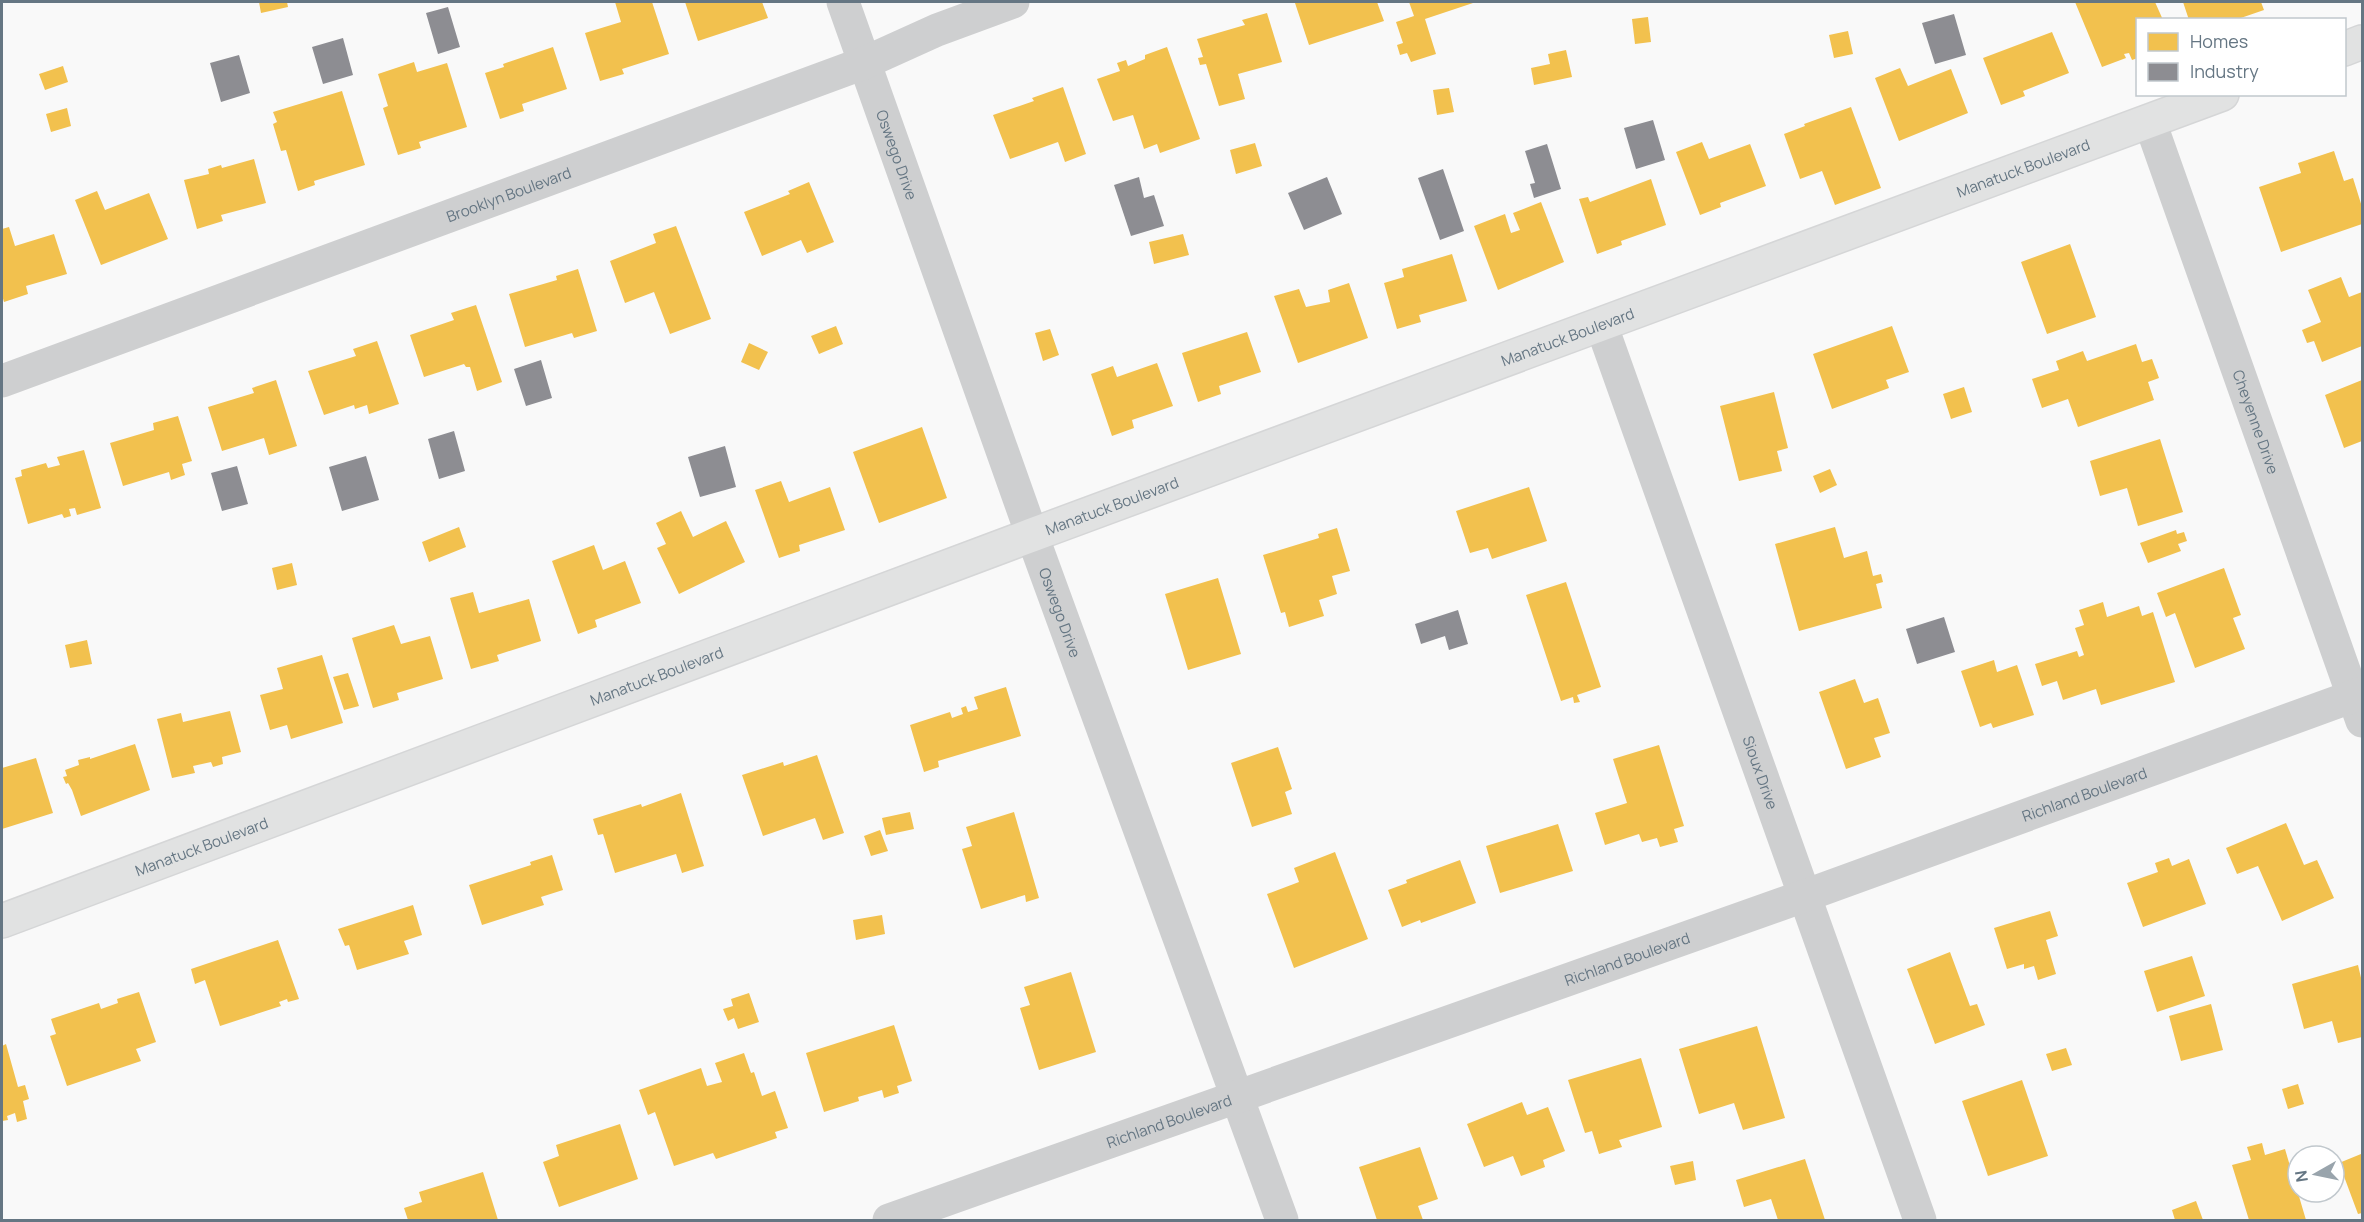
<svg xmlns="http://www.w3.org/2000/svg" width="2364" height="1222" font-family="Manrope,sans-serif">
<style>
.homes{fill:#f2c14e}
.industry{fill:#8d8d92}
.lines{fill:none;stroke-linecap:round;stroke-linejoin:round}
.secondary-casing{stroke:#d5d6d7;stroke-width:36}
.street{stroke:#cecfd0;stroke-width:33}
.secondary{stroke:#e1e2e2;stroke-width:33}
.labels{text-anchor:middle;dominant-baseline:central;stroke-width:6;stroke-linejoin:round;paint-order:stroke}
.street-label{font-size:15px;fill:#657683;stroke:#fff}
</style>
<rect width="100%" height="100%" fill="#f9f9f9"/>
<!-- homes -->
<path class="homes" d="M 259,2 L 287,2 L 288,7 L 261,13 Z
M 615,2 L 652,2 L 669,54 L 622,69 L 624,74 L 600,81 L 585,33 L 621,22 Z
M 685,2 L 762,2 L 768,18 L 698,41 Z
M 1299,2 L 1377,2 L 1384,21 L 1309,45 L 1295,3 Z
M 1409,2 L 1476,2 L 1425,19 L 1436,54 L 1411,62 L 1407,53 L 1400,55 L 1397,45 L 1403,43 L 1396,22 L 1414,16 Z
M 2075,2 L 2155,2 L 2163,20 L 2138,20 L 2138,58 L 2132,60 L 2129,53 L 2124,54 L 2126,58 L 2102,67 Z
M 2183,2 L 2261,2 L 2264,10 L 2235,20 L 2189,20 Z
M 1267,13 L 1282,62 L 1238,74 L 1245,99 L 1219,106 L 1206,64 L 1200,65 L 1198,58 L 1203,57 L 1197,39 L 1245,25 L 1242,20 Z
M 1648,17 L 1651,42 L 1635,44 L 1632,19 Z
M 1848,31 L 1853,54 L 1834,58 L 1829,35 Z
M 2052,32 L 2069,73 L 2023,91 L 2025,96 L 2001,105 L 1983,58 Z
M 553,47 L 567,89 L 522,104 L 524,111 L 500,119 L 485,73 L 504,67 L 503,64 Z
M 1167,47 L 1200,139 L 1160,153 L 1157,144 L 1144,149 L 1133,115 L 1113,121 L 1097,79 L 1120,71 L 1117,63 L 1126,60 L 1128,66 L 1145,59 L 1145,55 Z
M 1566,50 L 1572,77 L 1534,85 L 1531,68 L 1550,64 L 1548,54 Z
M 414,62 L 417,72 L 447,63 L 467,127 L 419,142 L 421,148 L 398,155 L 383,108 L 388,106 L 378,74 Z
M 63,66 L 68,82 L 45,90 L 39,74 Z
M 1900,68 L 1908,86 L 1951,69 L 1968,113 L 1899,141 L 1875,78 Z
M 1063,87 L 1086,154 L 1065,162 L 1058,142 L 1010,159 L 993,115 L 1034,101 L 1032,98 Z
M 1449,88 L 1454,112 L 1437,115 L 1433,90 Z
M 342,91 L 365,165 L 314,181 L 315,185 L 298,191 L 286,150 L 281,151 L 273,124 L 277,122 L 273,112 Z
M 1851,107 L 1881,188 L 1835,205 L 1822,171 L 1800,179 L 1784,134 L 1805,126 L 1804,124 Z
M 67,108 L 71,126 L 51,132 L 46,114 Z
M 1702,142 L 1709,159 L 1750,144 L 1766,186 L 1720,203 L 1721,207 L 1700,215 L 1676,152 Z
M 1255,143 L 1262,166 L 1236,174 L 1230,150 Z
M 2334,151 L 2344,181 L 2353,178 L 2362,207 L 2362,224 L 2281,252 L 2259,187 L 2301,173 L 2298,163 Z
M 254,159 L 266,203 L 221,215 L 223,221 L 197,229 L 184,180 L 209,174 L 208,169 L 221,165 L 222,168 Z
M 1651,179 L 1666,225 L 1621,241 L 1622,245 L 1597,254 L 1579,199 L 1588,197 L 1590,202 Z
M 809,182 L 834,242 L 807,253 L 801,240 L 762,256 L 744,212 L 790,194 L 788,191 Z
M 97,191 L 105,210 L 149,193 L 168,239 L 101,265 L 75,200 Z
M 1541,202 L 1564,262 L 1498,290 L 1474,226 L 1505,214 L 1511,233 L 1520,230 L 1513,213 Z
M 676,226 L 711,319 L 670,334 L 654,292 L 625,303 L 610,261 L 656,243 L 653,234 Z
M 9,227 L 15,246 L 54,234 L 67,274 L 26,286 L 28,294 L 4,302 L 2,295 L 2,229 Z
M 1183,234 L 1189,255 L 1154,264 L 1149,242 Z
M 2070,244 L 2096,317 L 2047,334 L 2021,262 Z
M 1452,254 L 1467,301 L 1419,315 L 1421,322 L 1397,329 L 1384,283 L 1404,277 L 1402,269 Z
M 578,269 L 597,331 L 574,338 L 572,333 L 525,347 L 509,294 L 557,280 L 556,276 Z
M 2341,277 L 2349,297 L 2362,292 L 2362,346 L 2322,362 L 2314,341 L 2307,343 L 2302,330 L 2321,322 L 2308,290 Z
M 1349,283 L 1368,338 L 1298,363 L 1274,296 L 1299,289 L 1306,307 L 1330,302 L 1328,290 Z
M 476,305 L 502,382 L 477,391 L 470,367 L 466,367 L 464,364 L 424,377 L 410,335 L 454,320 L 451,313 Z
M 836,326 L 843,344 L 819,354 L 811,336 Z
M 1892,326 L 1909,372 L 1886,380 L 1889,388 L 1832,409 L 1813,354 Z
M 1050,329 L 1059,355 L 1043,361 L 1035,333 Z
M 1247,332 L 1261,372 L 1219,386 L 1221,394 L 1198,402 L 1182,353 Z
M 377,341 L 399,404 L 369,414 L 367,405 L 355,409 L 354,405 L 324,415 L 308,371 L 356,356 L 353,349 Z
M 749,343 L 768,352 L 759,370 L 741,362 Z
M 2136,344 L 2142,362 L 2152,359 L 2159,378 L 2148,382 L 2154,400 L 2078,427 L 2068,399 L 2042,408 L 2032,379 L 2059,370 L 2056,361 L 2083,351 L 2087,361 Z
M 1157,363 L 1173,406 L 1132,420 L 1134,428 L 1112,436 L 1091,374 L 1113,366 L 1117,377 Z
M 276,380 L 297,446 L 269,455 L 264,438 L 222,451 L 208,407 L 254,393 L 252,388 Z
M 2362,380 L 2362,441 L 2344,448 L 2325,395 Z
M 1964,387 L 1972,412 L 1951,419 L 1943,394 Z
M 1774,392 L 1788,448 L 1777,451 L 1782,471 L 1739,481 L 1720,406 Z
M 178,416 L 192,461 L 182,464 L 185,475 L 171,480 L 169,472 L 123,486 L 110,443 L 154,430 L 153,423 Z
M 922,427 L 947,498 L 879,523 L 853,452 Z
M 2160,439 L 2183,512 L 2138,526 L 2127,488 L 2100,496 L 2090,461 Z
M 84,450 L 101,508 L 77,515 L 75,508 L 69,509 L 71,516 L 64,518 L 62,514 L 28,524 L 15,478 L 22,476 L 21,470 L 46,463 L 48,468 L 60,465 L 57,457 Z
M 1830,469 L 1837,485 L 1820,493 L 1813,476 Z
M 781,481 L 789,502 L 830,487 L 845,530 L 799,545 L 800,551 L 779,558 L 755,490 Z
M 1529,487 L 1547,541 L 1492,559 L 1488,548 L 1470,553 L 1456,511 Z
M 681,511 L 693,537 L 726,521 L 745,562 L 679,594 L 657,548 L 666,544 L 656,523 Z
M 459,527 L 466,547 L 429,562 L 422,542 Z
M 1835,527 L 1844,558 L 1867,551 L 1873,576 L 1881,574 L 1883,582 L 1876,584 L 1882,608 L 1799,631 L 1775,544 Z
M 1337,528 L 1350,571 L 1332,576 L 1337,594 L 1319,600 L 1324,616 L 1289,627 L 1285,612 L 1281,613 L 1263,555 L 1319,538 L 1318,534 Z
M 2176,530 L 2177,534 L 2184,532 L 2187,541 L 2178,544 L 2181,551 L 2148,563 L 2140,543 Z
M 594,545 L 603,570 L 625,561 L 641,603 L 595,620 L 597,627 L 578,634 L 552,561 Z
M 292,563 L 297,585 L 277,590 L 272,568 Z
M 2224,568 L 2241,615 L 2233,618 L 2245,649 L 2195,668 L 2175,613 L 2166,617 L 2157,593 Z
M 1218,578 L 1241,654 L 1188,670 L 1165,594 Z
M 1566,582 L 1601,687 L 1577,695 L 1580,702 L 1574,703 L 1573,697 L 1561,701 L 1526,595 Z
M 473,592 L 479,613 L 529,599 L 541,641 L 497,655 L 499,661 L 471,669 L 450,598 Z
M 2103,602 L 2107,617 L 2139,606 L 2142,616 L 2153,612 L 2175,682 L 2101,705 L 2096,689 L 2063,700 L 2057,681 L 2042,686 L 2035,664 L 2077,651 L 2079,657 L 2084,655 L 2075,628 L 2084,625 L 2079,610 Z
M 394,625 L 401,644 L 430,636 L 443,679 L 397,693 L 399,700 L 373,708 L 352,638 Z
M 87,640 L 92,664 L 70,668 L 65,645 Z
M 322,655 L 343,723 L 291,739 L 287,725 L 270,730 L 260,695 L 283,689 L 277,668 Z
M 1994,660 L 1997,672 L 2017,665 L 2034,715 L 1993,728 L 1991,723 L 1980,727 L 1961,671 Z
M 348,673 L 359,706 L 344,710 L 333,677 Z
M 1855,679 L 1864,703 L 1878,698 L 1890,733 L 1874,738 L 1881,757 L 1846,769 L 1819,692 Z
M 1006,687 L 1021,736 L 938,761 L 939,767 L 924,772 L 910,725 L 950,712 L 952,718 L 963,714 L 961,708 L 966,706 L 968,712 L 978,709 L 974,697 Z
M 230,711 L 241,752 L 222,757 L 223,764 L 213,767 L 211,762 L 193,766 L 195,773 L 172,778 L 157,719 L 181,713 L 183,722 Z
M 135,744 L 150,790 L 81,816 L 72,790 L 68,783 L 66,784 L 63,777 L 67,776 L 65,770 L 79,765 L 78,760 L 90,757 L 90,759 Z
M 1659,745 L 1684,826 L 1674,829 L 1678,842 L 1660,847 L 1657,838 L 1642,842 L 1639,834 L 1605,845 L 1595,813 L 1627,803 L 1613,759 Z
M 1278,747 L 1292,789 L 1285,792 L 1292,814 L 1252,827 L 1231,763 Z
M 817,755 L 844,833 L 823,840 L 815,818 L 763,836 L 742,775 L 783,762 L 784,766 Z
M 36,758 L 53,813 L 2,829 L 2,768 Z
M 681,793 L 704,866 L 682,873 L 676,854 L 615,873 L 603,834 L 598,835 L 593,819 L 641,804 L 642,807 Z
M 910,812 L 914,829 L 886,835 L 882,818 Z
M 1014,812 L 1039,898 L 1026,902 L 1025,895 L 981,909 L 962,849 L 972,846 L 966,827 Z
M 2286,823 L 2304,865 L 2317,860 L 2334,898 L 2282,921 L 2258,866 L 2237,874 L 2226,848 Z
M 1558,824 L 1573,871 L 1500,893 L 1486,846 Z
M 880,830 L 888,851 L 871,856 L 864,836 Z
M 1335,852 L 1368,939 L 1294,968 L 1267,894 L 1299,882 L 1294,868 Z
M 552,855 L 563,890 L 541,897 L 544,905 L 482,925 L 469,885 L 531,865 L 530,862 Z
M 2169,858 L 2172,866 L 2189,859 L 2206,904 L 2143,927 L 2127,883 L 2158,872 L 2155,863 Z
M 1460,860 L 1476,903 L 1421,923 L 1420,920 L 1402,927 L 1388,890 L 1407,883 L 1406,880 Z
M 413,905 L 422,935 L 404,941 L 409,954 L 357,970 L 349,945 L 345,946 L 338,929 Z
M 2050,911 L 2058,936 L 2046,940 L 2056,974 L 2038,980 L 2034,966 L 2024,969 L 2024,964 L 2007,969 L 1994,928 Z
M 882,915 L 885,934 L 856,940 L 853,920 Z
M 278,940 L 299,999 L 288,1002 L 287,999 L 279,1002 L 281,1006 L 220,1026 L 205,980 L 195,984 L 191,969 Z
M 1950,952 L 1970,1006 L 1977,1004 L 1985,1025 L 1935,1044 L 1907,969 Z
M 2192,956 L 2205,996 L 2157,1012 L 2144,971 Z
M 2358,965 L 2362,982 L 2362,1037 L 2338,1043 L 2332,1021 L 2304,1029 L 2292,984 Z
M 1071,972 L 1096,1052 L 1039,1070 L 1020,1008 L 1030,1005 L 1024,987 Z
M 139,992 L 156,1042 L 136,1049 L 141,1061 L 67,1086 L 50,1036 L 56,1034 L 51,1019 L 99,1003 L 101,1009 L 118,1003 L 117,999 Z
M 749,993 L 759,1022 L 738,1029 L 734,1018 L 728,1021 L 723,1009 L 733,1006 L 731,999 Z
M 2211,1004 L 2223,1050 L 2181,1061 L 2169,1016 Z
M 894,1025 L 912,1081 L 897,1086 L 899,1093 L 884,1098 L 882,1090 L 858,1097 L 859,1101 L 824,1112 L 806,1053 Z
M 1757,1026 L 1785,1118 L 1743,1130 L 1734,1103 L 1699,1114 L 1679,1049 Z
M 6,1044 L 18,1087 L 25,1085 L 29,1099 L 23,1101 L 27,1119 L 17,1122 L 15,1113 L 7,1116 L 8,1120 L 2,1121 L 2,1046 Z
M 2066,1048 L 2072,1065 L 2052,1071 L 2046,1054 Z
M 744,1053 L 751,1073 L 754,1072 L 762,1096 L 775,1091 L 788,1128 L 775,1132 L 777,1138 L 716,1159 L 713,1153 L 674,1166 L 655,1112 L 648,1115 L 639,1090 L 701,1068 L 707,1086 L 722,1082 L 715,1063 Z
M 1641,1058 L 1662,1127 L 1619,1140 L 1622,1147 L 1599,1154 L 1592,1131 L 1585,1133 L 1568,1080 Z
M 2022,1080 L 2048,1156 L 1988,1176 L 1962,1101 Z
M 2298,1084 L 2304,1104 L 2288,1109 L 2282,1089 Z
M 1522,1102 L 1527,1115 L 1548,1107 L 1565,1151 L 1543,1160 L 1545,1167 L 1521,1176 L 1513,1156 L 1484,1167 L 1467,1124 Z
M 620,1124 L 638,1179 L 559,1207 L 543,1162 L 559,1156 L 556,1145 Z
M 2262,1143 L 2265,1155 L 2285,1149 L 2306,1220 L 2249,1220 L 2232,1165 L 2251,1160 L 2247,1147 Z
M 1420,1147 L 1438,1199 L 1418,1206 L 1423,1220 L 1377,1220 L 1359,1167 Z
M 2361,1154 L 2362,1213 L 2358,1214 L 2339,1163 Z
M 1805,1159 L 1825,1220 L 1778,1220 L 1771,1199 L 1744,1207 L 1736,1180 Z
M 1693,1161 L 1696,1180 L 1675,1185 L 1670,1166 Z
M 483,1172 L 498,1220 L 408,1220 L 404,1208 L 422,1202 L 419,1192 Z
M 2196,1201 L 2203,1220 L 2175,1220 L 2172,1210 Z"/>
<!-- industry -->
<path class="industry" d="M 448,7 L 460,47 L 438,54 L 426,13 Z
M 1954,14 L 1966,55 L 1935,64 L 1922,23 Z
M 343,38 L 353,75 L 323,84 L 312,47 Z
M 239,55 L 250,93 L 221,102 L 210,63 Z
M 1653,120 L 1665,160 L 1636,169 L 1624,128 Z
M 1547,144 L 1561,189 L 1534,198 L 1530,184 L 1535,183 L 1525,151 Z
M 1443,169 L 1464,231 L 1440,240 L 1418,178 Z
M 1139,177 L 1144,198 L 1154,195 L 1164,226 L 1131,236 L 1114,185 Z
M 1327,177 L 1342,214 L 1304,230 L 1288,193 Z
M 541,360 L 552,398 L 526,406 L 514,369 Z
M 454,431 L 465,471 L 439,479 L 428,439 Z
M 725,446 L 736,487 L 700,497 L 688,457 Z
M 366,456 L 379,500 L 342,511 L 329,467 Z
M 237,466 L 248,504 L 222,511 L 211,473 Z
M 1458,610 L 1468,644 L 1449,650 L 1445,636 L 1421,644 L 1415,624 Z
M 1944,617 L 1955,652 L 1917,664 L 1906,629 Z"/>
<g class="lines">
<defs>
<g id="secondary">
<path d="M 2344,49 L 2362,42"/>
<path id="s6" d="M 2,921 L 1032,535 L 2222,94"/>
</g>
</defs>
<!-- secondary casing -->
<use href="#secondary" class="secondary-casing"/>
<!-- street -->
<g class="street">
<path id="s1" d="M 843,2 L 1032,535 L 1282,1220"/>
<path id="s2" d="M 2150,122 L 2362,721"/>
<path id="s3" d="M 1601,324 L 1920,1220"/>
<path id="s4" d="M 2,381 L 864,63 L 937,30 L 1013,2"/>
<path id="s5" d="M 889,1220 L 1804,896 L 2362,693"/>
</g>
<!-- secondary -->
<use href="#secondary" class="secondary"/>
</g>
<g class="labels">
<!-- street labels -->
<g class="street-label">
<text stroke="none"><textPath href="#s1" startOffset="162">Oswego Drive</textPath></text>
<text stroke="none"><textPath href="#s6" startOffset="2157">Manatuck Boulevard</textPath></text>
<text stroke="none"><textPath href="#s4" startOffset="540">Brooklyn Boulevard</textPath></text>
<text stroke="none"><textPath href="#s6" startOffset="1671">Manatuck Boulevard</textPath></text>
<text stroke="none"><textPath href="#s2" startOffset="318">Cheyenne Drive</textPath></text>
<text stroke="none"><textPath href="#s6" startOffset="1185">Manatuck Boulevard</textPath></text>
<text stroke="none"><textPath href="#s1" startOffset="648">Oswego Drive</textPath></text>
<text stroke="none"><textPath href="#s6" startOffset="699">Manatuck Boulevard</textPath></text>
<text stroke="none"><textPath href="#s3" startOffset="476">Sioux Drive</textPath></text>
<text stroke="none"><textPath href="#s5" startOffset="1269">Richland Boulevard</textPath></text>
<text stroke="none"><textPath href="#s6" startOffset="213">Manatuck Boulevard</textPath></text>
<text stroke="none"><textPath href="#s5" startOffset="783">Richland Boulevard</textPath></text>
<text stroke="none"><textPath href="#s5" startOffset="297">Richland Boulevard</textPath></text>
</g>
</g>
<!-- border -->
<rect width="2364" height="1222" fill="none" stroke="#657683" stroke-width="6"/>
<!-- legend -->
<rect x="2136" y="18" width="210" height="78" fill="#ffffff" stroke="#c1c8cd" stroke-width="1.5"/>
<rect x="2148" y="33" width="30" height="18" fill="#f2c14e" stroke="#c1c8cd" stroke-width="1.5"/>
<text x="2190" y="48" font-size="18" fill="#657683">Homes</text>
<rect x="2148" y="63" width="30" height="18" fill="#8d8d92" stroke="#c1c8cd" stroke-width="1.5"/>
<text x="2190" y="78" font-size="18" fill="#657683">Industry</text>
<!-- north arrow -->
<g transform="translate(2316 1174) rotate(261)"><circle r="28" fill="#ffffff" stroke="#c1c8cd" stroke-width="1.5"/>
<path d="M0-4.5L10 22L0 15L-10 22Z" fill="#99a4ac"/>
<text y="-9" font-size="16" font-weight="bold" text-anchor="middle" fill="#657683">N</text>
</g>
</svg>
